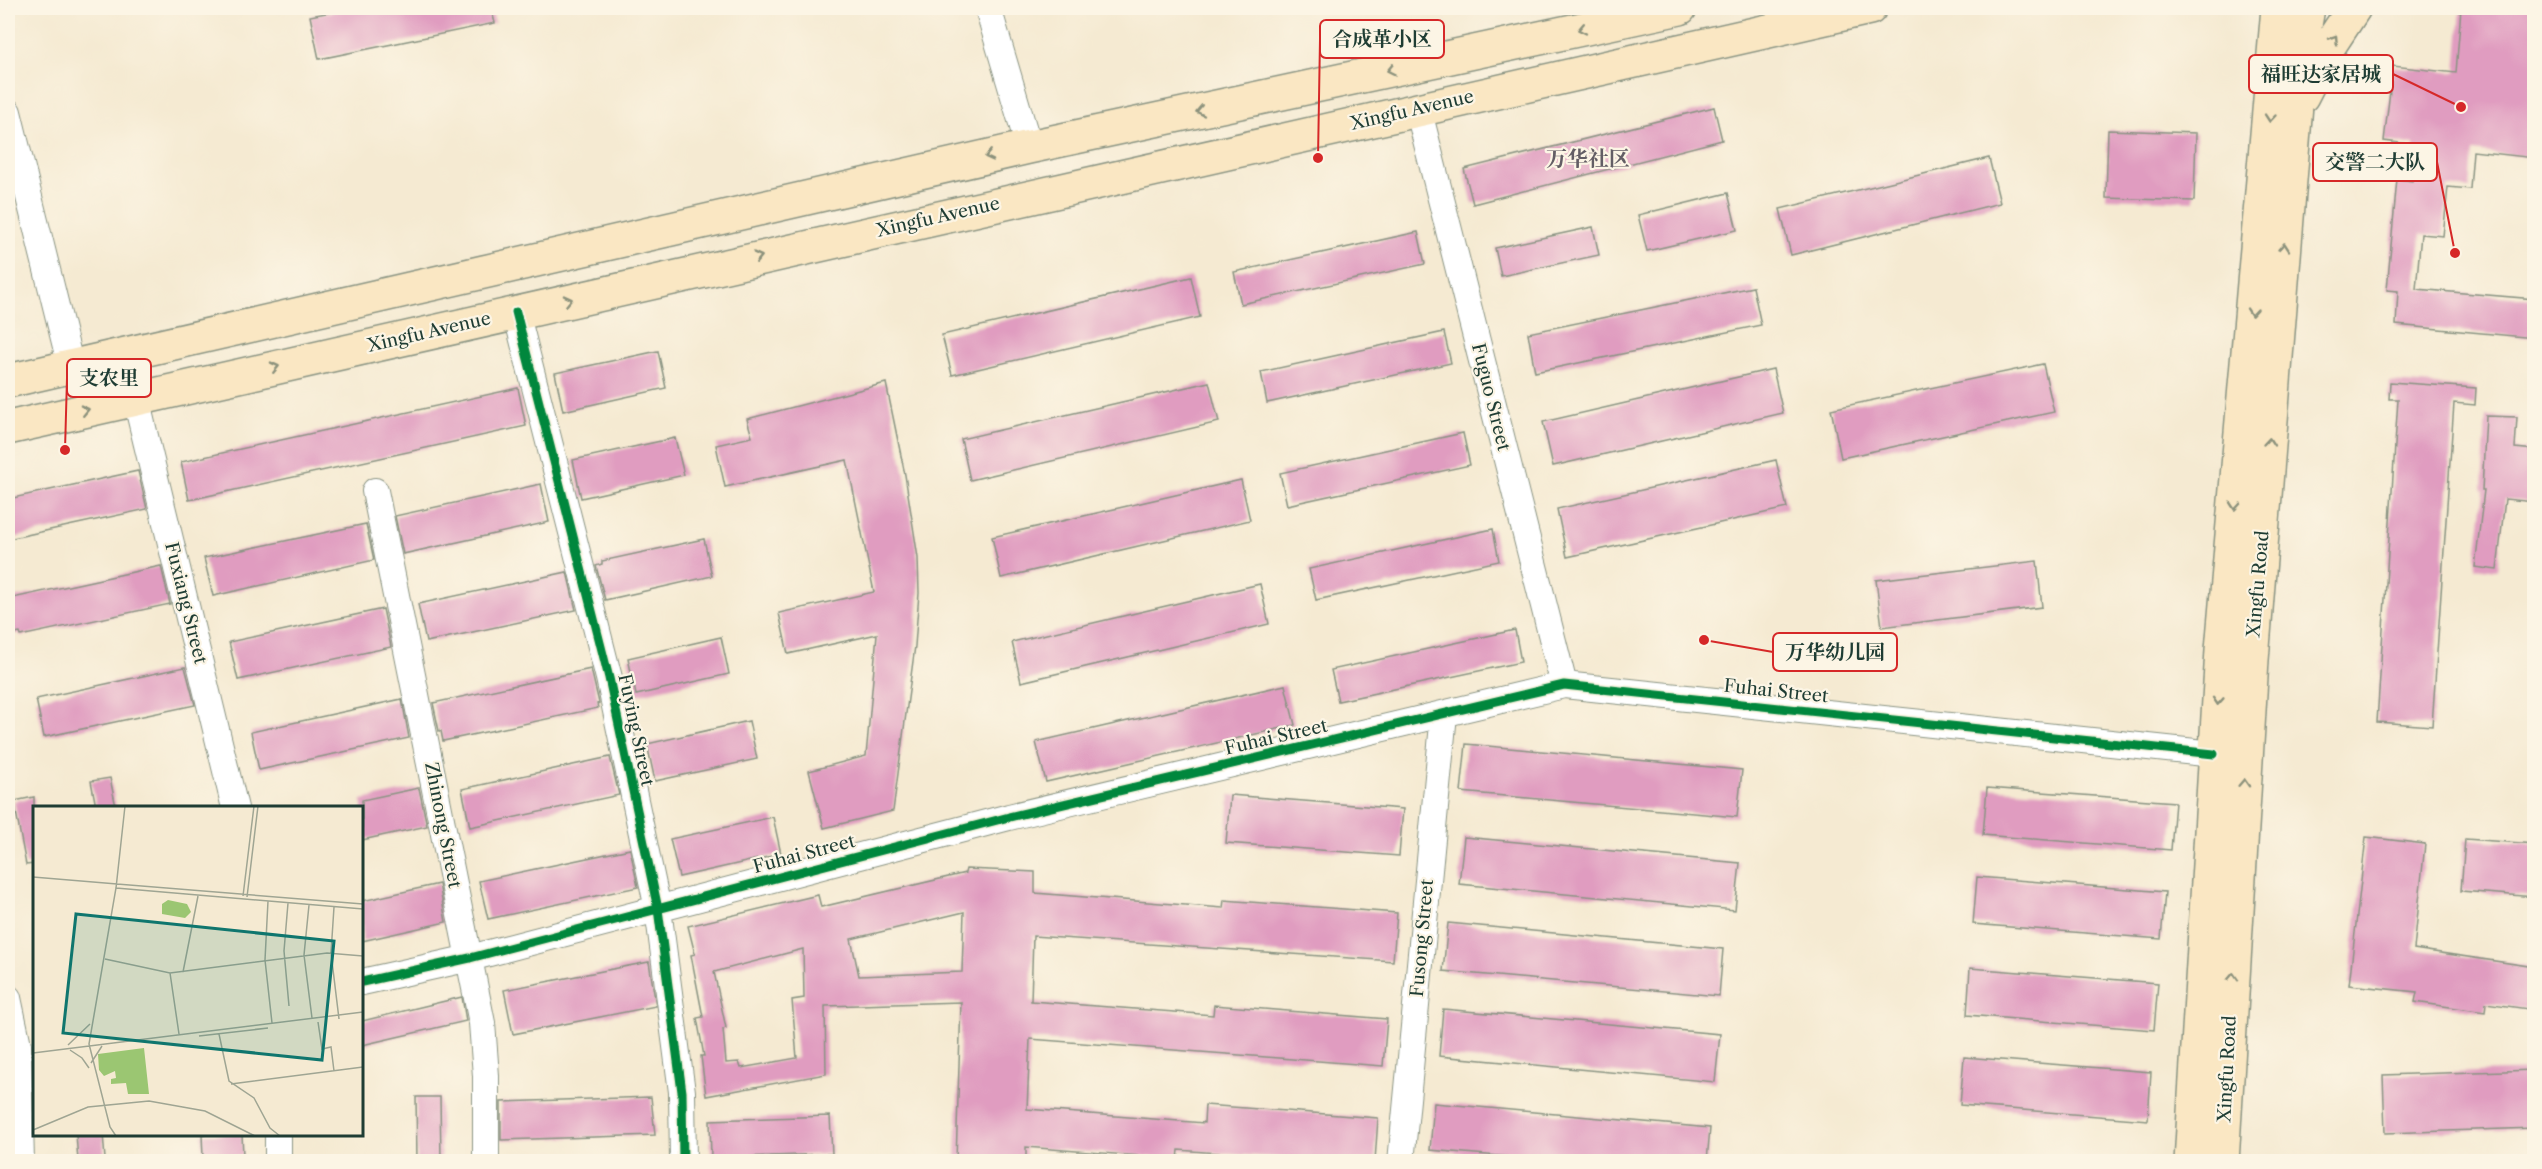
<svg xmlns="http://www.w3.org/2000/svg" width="2542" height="1169" font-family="'Libre Caslon Text','Noto Serif SC',serif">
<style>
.building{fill:#e09cc0;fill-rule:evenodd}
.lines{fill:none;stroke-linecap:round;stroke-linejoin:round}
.minor-casing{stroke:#8a9483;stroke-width:28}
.secondary-casing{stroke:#8a9483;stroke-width:36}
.minor{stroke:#fff;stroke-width:26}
.secondary{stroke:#fae7c3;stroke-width:33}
.cycleway-casing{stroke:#fcf5e5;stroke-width:13}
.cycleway{stroke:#00873e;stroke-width:9}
.oneway{stroke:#8c927c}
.labels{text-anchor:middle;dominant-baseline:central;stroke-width:4.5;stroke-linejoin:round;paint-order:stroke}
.street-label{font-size:18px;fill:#1f3d34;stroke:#fcf5e5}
.quarter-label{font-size:21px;font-weight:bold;fill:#635e65;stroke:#fcf5e5}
.inset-road{fill:none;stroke:#9fa593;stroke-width:1.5}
.view{fill:#0f766e;fill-opacity:0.15;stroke:#0f766e;stroke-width:3}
.inset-edge{fill:none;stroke:#1f3d34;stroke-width:3}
.leader{fill:none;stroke:#d62828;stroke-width:2}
.callout-dot{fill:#d62828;stroke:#fcf5e5;stroke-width:2}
.callout{fill:#fcf5e5;stroke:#d62828;stroke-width:2}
.callout-label{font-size:20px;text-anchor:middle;font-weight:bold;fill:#1f3d34}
</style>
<rect width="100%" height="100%" fill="#fcf5e5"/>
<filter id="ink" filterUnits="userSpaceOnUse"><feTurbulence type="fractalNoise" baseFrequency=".0167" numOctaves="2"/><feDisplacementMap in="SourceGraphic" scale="12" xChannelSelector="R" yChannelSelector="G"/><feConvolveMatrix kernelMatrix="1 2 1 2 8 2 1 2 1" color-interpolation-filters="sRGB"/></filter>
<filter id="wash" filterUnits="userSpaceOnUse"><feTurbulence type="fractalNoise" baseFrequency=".008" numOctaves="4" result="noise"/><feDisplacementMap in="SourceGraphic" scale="24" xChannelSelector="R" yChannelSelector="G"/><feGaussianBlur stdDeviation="1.35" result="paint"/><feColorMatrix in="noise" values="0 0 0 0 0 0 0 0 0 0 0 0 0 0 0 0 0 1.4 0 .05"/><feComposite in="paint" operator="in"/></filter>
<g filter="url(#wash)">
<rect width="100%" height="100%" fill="#f5ead2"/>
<g id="blocks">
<!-- building -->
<path class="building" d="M 352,8 L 491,8 L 495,23 L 319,59 L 310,16 Z
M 2461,8 L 2535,8 L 2535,158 L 2473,151 L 2470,189 L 2448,187 L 2443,236 L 2421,234 L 2416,289 L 2535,299 L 2535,338 L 2396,325 L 2398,291 L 2387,290 L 2397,179 L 2412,181 L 2415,145 L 2384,141 L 2393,66 L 2456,73 Z
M 1714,107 L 1722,140 L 1473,204 L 1464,169 Z
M 2108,130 L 2196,133 L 2194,201 L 2106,198 Z
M 1989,158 L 2000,203 L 1791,255 L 1780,209 Z
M 1728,193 L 1737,230 L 1647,251 L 1638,215 Z
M 1593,227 L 1599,255 L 1501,276 L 1495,248 Z
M 1418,232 L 1425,264 L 1241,304 L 1234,272 Z
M 1191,277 L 1200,317 L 952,375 L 942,335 Z
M 1753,287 L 1761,325 L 1535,372 L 1528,333 Z
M 1444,332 L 1451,363 L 1267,403 L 1261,372 Z
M 658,351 L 666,388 L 563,411 L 555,373 Z
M 2043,364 L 2054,412 L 1841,458 L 1831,409 Z
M 1773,369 L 1783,413 L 1553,466 L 1543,422 Z
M 1209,382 L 1219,422 L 970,480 L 961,439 Z
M 2390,382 L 2476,388 L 2475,405 L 2454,403 L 2432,726 L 2377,722 L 2398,399 L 2389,399 Z
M 886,383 L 905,475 L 918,558 L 919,593 L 915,646 L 893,811 L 824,828 L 809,771 L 866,756 L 877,634 L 788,654 L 779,613 L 874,592 L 847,460 L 725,487 L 716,445 L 752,437 L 747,419 Z
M 518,388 L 526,426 L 189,500 L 181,462 Z
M 2486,416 L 2517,417 L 2515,448 L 2535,450 L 2535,502 L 2505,499 L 2497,570 L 2475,567 L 2484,490 L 2482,490 Z
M 1463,433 L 1470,465 L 1287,505 L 1280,473 Z
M 675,438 L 684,475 L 581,498 L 573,460 Z
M 1776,460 L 1787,508 L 1567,557 L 1557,509 Z
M 138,471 L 147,509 L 8,539 L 8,499 Z
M 1241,480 L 1250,520 L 1001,578 L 992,537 Z
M 541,484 L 549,522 L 403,554 L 395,516 Z
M 366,524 L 374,560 L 213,596 L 204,558 Z
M 1493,529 L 1499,561 L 1316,600 L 1309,569 Z
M 704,539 L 712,576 L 605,600 L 596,566 L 602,564 L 602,561 Z
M 2037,561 L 2042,607 L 1882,627 L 1876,580 Z
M 161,566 L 170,604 L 21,636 L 20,633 L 8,635 L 8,599 Z
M 567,572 L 576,610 L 426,642 L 418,604 Z
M 1260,584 L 1269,624 L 1021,682 L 1012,642 Z
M 383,609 L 391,647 L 238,680 L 229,642 Z
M 1515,630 L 1521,662 L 1338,701 L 1331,670 Z
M 721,637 L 729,674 L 636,695 L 628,658 Z
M 185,667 L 195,705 L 44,737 L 36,699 Z
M 591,669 L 599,703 L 597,704 L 598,708 L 443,741 L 441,731 L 439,731 L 433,703 Z
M 1285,685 L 1295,725 L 1046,782 L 1036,742 Z
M 402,699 L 409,738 L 259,770 L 251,732 Z
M 749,721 L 757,759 L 655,781 L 647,744 Z
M 1466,744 L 1742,770 L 1737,817 L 1461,792 Z
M 610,757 L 619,795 L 470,827 L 462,789 Z
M 110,778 L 116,807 L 96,807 L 91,781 Z
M 419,788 L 427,826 L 362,840 L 362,800 Z
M 1987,788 L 2175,802 L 2171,850 L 1983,835 Z
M 1230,795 L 1403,809 L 1399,856 L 1226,843 Z
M 34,797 L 34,864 L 26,865 L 14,801 Z
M 773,817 L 781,854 L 679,877 L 670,839 Z
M 1464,837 L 1740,863 L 1735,910 L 1459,884 Z
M 2366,837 L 2425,844 L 2414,949 L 2535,967 L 2535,1010 L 2486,1003 L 2485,1012 L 2415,1002 L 2417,992 L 2349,985 Z
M 2465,839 L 2535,844 L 2535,897 L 2461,891 Z
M 630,849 L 638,887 L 488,919 L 479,881 Z
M 966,869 L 1035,872 L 1035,893 L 1223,908 L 1224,900 L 1397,913 L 1393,961 L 1033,936 L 1031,1001 L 1213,1015 L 1214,1005 L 1387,1019 L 1383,1066 L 1030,1039 L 1027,1109 L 1204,1123 L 1205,1105 L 1378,1118 L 1375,1161 L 1320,1161 L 1179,1150 L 1178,1159 L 1026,1147 L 1026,1161 L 956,1161 L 961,1002 L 825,1006 L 826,1074 L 706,1096 L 701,1056 L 704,1056 L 697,1018 L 703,1017 L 691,955 L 695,954 L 688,926 L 818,895 L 821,907 L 965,873 ZM 964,912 L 962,972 L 859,976 L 851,939 ZM 803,949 L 804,998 L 792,1000 L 797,1058 L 741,1068 L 739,1062 L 726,1063 L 723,1029 L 726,1028 L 714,972 Z
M 1977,877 L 2165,892 L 2161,939 L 1973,924 Z
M 439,884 L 446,922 L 362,941 L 362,901 Z
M 1448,923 L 1723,949 L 1719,996 L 1443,971 Z
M 649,962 L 656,1006 L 513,1034 L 504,990 Z
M 1970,968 L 2158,983 L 2154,1030 L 1967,1015 Z
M 462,997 L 466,1021 L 362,1045 L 362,1021 Z
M 1443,1009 L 1720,1034 L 1715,1082 L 1439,1056 Z
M 1964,1057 L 2151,1072 L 2148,1120 L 1960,1105 Z
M 2535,1070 L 2535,1128 L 2385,1133 L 2383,1075 Z
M 416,1097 L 440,1097 L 441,1161 L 417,1161 Z
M 651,1097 L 655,1135 L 501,1140 L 501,1102 Z
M 1434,1103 L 1710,1128 L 1707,1161 L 1556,1161 L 1430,1150 Z
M 830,1116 L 832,1154 L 711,1158 L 710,1120 Z
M 76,1134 L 103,1134 L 105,1159 L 78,1161 Z
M 202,1134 L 242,1134 L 243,1156 L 203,1158 Z"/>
</g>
</g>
<g filter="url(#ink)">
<use href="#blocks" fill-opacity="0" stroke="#8a9483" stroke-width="1.5"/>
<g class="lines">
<defs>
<path id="minor" d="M 988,8 L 1029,147
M 1418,108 L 1564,685
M 8,112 L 71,367
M 516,312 L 609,678 L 658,909 L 682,1092 L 683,1162
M 136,399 L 235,808
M 375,491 L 482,1023 L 486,1076 L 486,1162
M 362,982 L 470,958 L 1009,817 L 1564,685 L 2214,754
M 8,998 L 18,1045 L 21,1162
M 278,1162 L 278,1134
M 1401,1162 L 1444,714"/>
<path id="secondary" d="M 2302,96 L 2323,55 L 2354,8
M 8,381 L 1029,147 L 1680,8
M 8,428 L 1870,8
M 2191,1162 L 2222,650 L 2278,8
M 2222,1162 L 2252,660 L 2300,54 L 2308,8"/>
</defs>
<!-- minor casing -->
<use href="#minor" class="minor-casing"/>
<!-- secondary casing -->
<use href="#secondary" class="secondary-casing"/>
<!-- minor -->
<use href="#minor" class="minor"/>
<!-- secondary -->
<use href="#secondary" class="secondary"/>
<defs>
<path id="cycleway" d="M 516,312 L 609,678 L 658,909 L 682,1092 L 683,1162
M 362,982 L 470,958 L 1009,817 L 1564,685 L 2214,754"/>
</defs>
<!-- cycleway casing -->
<use href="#cycleway" class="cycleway-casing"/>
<!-- cycleway -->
<use href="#cycleway" class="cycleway"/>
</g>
<!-- one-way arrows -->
<defs><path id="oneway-chevron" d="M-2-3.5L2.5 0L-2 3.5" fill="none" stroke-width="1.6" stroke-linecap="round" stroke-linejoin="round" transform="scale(1.5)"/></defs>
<g class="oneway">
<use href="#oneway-chevron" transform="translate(1582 29) rotate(168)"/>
<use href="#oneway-chevron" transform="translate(2334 39) rotate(-57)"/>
<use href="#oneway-chevron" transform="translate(1391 70) rotate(168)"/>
<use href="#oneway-chevron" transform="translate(1200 111) rotate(168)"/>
<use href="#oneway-chevron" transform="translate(2270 118) rotate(95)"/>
<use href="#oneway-chevron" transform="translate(989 156) rotate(167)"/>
<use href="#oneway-chevron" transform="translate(2284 247) rotate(-85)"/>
<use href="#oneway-chevron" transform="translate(758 257) rotate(-13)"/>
<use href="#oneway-chevron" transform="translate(568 300) rotate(-13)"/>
<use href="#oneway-chevron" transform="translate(2252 312) rotate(95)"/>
<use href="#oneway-chevron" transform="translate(275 367) rotate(-13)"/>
<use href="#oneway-chevron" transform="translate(85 410) rotate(-13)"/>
<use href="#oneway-chevron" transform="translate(2269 442) rotate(-85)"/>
<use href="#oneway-chevron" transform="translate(2235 506) rotate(95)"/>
<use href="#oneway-chevron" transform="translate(2218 701) rotate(94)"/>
<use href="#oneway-chevron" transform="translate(2244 783) rotate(-87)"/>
<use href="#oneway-chevron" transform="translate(2233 977) rotate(-87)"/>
</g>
</g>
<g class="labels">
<!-- street labels -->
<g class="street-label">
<text transform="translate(1412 110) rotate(-13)">Xingfu Avenue</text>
<text transform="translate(938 217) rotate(-13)">Xingfu Avenue</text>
<text transform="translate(429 332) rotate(-13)">Xingfu Avenue</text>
<text transform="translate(1491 397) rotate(76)">Fuguo Street</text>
<text transform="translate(2258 584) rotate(-85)">Xingfu Road</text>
<text transform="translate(186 603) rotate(76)">Fuxiang Street</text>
<text transform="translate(1776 691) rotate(6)">Fuhai Street</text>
<text transform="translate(636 730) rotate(78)">Fuying Street</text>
<text transform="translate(1276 737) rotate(-13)">Fuhai Street</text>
<text transform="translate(443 825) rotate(79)">Zhinong Street</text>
<text transform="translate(804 854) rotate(-15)">Fuhai Street</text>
<text transform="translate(1422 938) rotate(-85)">Fusong Street</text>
<text transform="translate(2227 1069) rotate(-87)">Xingfu Road</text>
</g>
<!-- quarter labels -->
<g class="quarter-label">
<text x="1588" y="158">万华社区</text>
</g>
</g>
<!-- overview -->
<g transform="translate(33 806)">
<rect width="330" height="330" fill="#f5ead2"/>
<path d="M 135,94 L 154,98 L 158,106 L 152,112 L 129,108 L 129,98 ZM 111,242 L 116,288 L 95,288 L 93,277 L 78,278 L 78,273 L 83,272 L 82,265 L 71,270 L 66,264 L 65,248 Z" fill="#9bc672"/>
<path class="inset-road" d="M 0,71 L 84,78M 84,78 L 330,98M 83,82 L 330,103M 210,90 L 221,0M 214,91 L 225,0M 235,95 L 232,154 L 239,217M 255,97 L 251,145 L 256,200M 276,99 L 271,149 L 279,212M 301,101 L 298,147 L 306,213M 72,153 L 137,167 L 294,147 L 330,150M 150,166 L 165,90M 137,167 L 146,228M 285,216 L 289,243 L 298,241 L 301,265M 186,228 L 196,275 L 221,292 L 237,322 L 247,330M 166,230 L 235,222M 35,239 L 57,218M 37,244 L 49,252 L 56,262M 0,247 L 330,206M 58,257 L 69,240M 198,278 L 330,261M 0,324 L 55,301 L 116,295 L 172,305 L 222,330M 83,330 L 77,321 L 56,238 L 83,82 L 92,0"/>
<path class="view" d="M 43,108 L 301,135 L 289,254 L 30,227 Z"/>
<rect width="330" height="330" class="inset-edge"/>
</g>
<!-- callouts -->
<path class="leader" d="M1318 158L1320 39M2461 107L2393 74M2455 253L2437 162M65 450L67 378M1704 640L1773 652"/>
<g class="callout-dot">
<circle cx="1318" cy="158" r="6"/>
<circle cx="2461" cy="107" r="6"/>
<circle cx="2455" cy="253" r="6"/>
<circle cx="65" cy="450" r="6"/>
<circle cx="1704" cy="640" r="6"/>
</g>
<g class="callout">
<rect x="1320" y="20" width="124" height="38" rx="6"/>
<rect x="2249" y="55" width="144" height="38" rx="6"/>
<rect x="2313" y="143" width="124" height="38" rx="6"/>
<rect x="67" y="359" width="84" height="38" rx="6"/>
<rect x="1773" y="633" width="124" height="38" rx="6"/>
</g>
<g class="callout-label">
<text x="1382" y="46">合成革小区</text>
<text x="2321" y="81">福旺达家居城</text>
<text x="2375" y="169">交警二大队</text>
<text x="109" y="385">支农里</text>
<text x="1835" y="659">万华幼儿园</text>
</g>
<!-- margin -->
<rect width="2542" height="1169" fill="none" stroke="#fcf5e5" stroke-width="30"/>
</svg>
